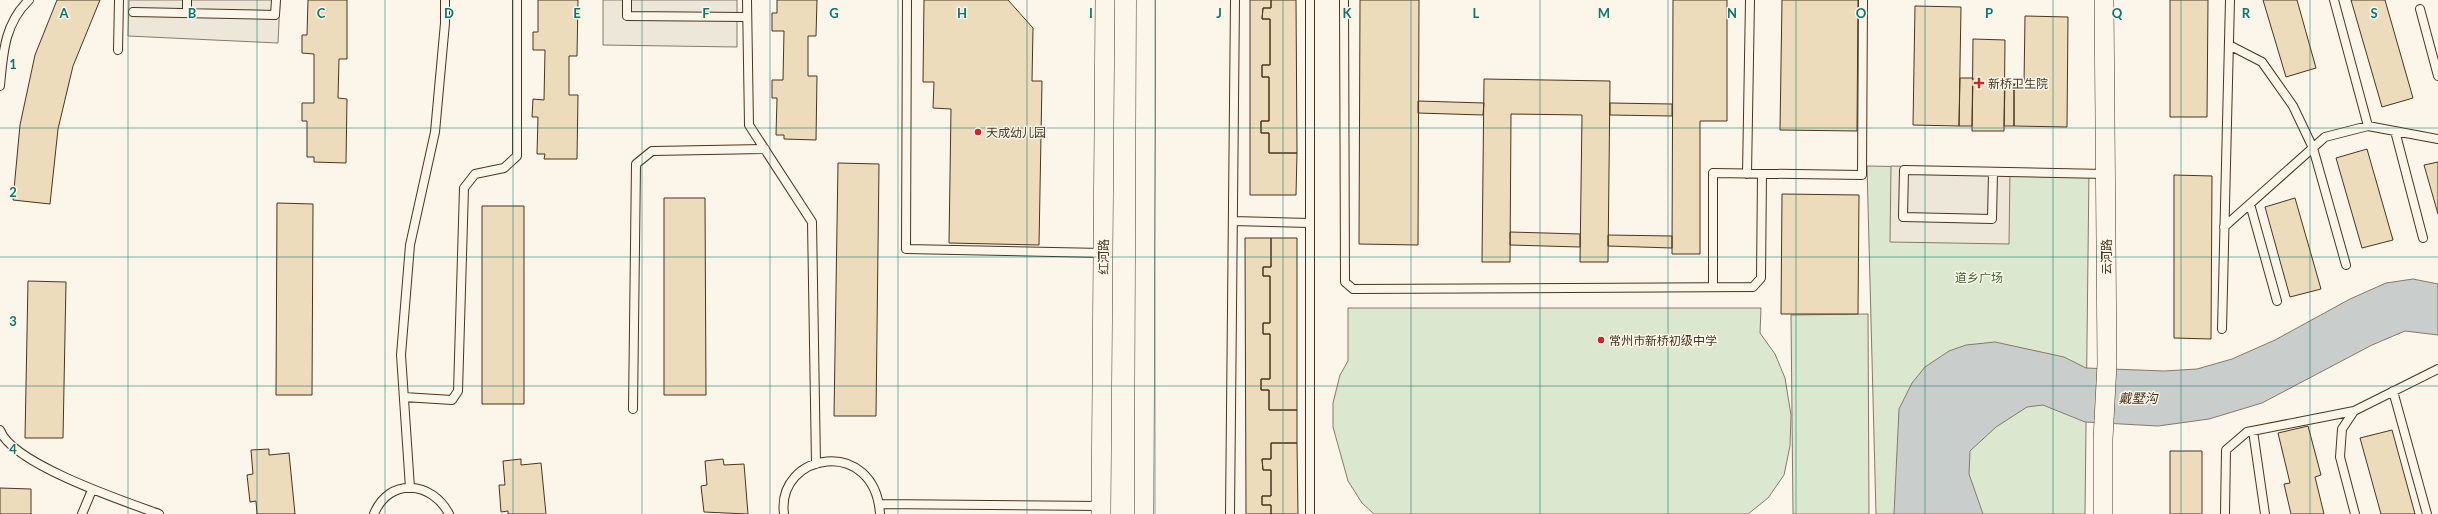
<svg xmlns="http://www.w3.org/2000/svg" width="2438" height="514" font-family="Lato,'Noto Sans SC',sans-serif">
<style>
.green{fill:#dce7d0;stroke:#887966}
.parking{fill:#ede7d9;stroke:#887966}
.water{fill:#c9cecd;stroke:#887966}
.building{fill:#ecdcbc;stroke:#4a3520}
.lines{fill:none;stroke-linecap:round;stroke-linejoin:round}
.service-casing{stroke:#4a3520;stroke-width:10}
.tertiary-casing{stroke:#4a3520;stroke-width:20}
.service{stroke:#fbf6e9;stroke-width:8}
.tertiary{stroke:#fbf6e9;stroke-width:19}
.grid{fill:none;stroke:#0f766e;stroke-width:1;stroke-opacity:0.55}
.poi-dot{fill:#c62828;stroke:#fbf6e9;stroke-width:1.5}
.labels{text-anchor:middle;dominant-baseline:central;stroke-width:3;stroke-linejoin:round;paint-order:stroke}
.poi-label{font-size:12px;fill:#4a3520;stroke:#fbf6e9;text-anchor:start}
.street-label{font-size:12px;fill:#4a3520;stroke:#fbf6e9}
.park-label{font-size:12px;fill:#436837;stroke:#fbf6e9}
.water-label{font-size:13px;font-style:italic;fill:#4a3520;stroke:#fbf6e9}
.grid-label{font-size:13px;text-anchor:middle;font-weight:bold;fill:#0f766e;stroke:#fbf6e9;stroke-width:3;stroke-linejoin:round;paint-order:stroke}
</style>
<rect width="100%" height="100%" fill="#fbf6e9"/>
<!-- green -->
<path class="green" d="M 1867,166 L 2089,170 L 2085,514 L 1876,514 Z
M 1348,308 L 1761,308 L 1760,333 L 1775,354 L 1785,378 L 1791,415 L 1790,446 L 1784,475 L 1768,498 L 1748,514 L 1374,514 L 1362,503 L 1348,481 L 1333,427 L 1333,403 L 1340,375 L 1348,361 Z
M 1868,314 L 1869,514 L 1793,514 L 1791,315 Z"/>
<!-- parking -->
<path class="parking" d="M 129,0 L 280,0 L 278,43 L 128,36 Z
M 603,0 L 737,0 L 737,47 L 603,45 Z
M 1891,166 L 2010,169 L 2009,244 L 1890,242 Z"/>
<!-- water -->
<path class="water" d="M 2413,279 L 2438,284 L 2438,335 L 2405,331 L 2372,345 L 2262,403 L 2209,419 L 2158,426 L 2085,422 L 2043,405 L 2027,407 L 1996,427 L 1970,451 L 1969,474 L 1983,514 L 1894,514 L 1899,409 L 1912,383 L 1925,367 L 1949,351 L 1966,345 L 1995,342 L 2064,357 L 2086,368 L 2164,371 L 2197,369 L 2232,359 L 2275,340 L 2350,299 L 2386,283 Z"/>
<!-- building -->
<path class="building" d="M 57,0 L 100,0 L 73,66 L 58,129 L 50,204 L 13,200 L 20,125 L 35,55 Z
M 308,0 L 347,0 L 347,59 L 339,59 L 338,98 L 347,99 L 346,163 L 314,162 L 314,157 L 307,157 L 307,121 L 302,121 L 302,103 L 314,103 L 314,54 L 302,53 L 302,35 L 307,35 Z
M 538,0 L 578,0 L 577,56 L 569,56 L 569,95 L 578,95 L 577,159 L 544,159 L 545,154 L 537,154 L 538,117 L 532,117 L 533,99 L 544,100 L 545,50 L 533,50 L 533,32 L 538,32 Z
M 777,0 L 817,0 L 816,36 L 808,36 L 808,76 L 817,76 L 816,140 L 784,139 L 784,135 L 776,135 L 777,98 L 772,98 L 772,80 L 783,80 L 784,31 L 772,31 L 772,13 L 777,13 Z
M 924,0 L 1008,0 L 1033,28 L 1032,81 L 1042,81 L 1039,245 L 949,243 L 951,109 L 933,108 L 934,82 L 923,82 Z
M 1250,0 L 1271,0 L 1271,8 L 1263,8 L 1262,19 L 1270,19 L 1270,65 L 1262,65 L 1262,77 L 1269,77 L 1269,121 L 1261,121 L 1261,133 L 1269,133 L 1269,153 L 1297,153 L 1296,195 L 1250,195 Z
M 1271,0 L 1296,0 L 1297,153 L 1269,153 L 1269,133 L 1261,133 L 1261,121 L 1269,121 L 1269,77 L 1262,77 L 1262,65 L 1270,65 L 1270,19 L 1262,19 L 1263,8 L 1271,8 Z
M 1360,0 L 1419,0 L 1418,245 L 1359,244 Z
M 1673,0 L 1727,0 L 1727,121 L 1700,121 L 1700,254 L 1672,254 Z
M 1782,0 L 1858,0 L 1857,131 L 1780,130 Z
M 2170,0 L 2208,0 L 2207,117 L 2170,117 Z
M 2263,0 L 2297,0 L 2316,68 L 2286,77 Z
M 2351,0 L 2385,0 L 2413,98 L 2382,107 Z
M 1915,6 L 1961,7 L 1959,126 L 1913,125 Z
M 2025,16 L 2068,17 L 2067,127 L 2014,126 L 2014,84 L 2024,84 Z
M 1973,39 L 2005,40 L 2004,131 L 1972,131 Z
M 1960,78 L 1973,78 L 1972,126 L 1959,126 Z
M 1484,79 L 1610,81 L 1608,262 L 1580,262 L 1582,115 L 1511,114 L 1510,262 L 1482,262 Z
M 2005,84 L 2014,84 L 2014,126 L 2004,126 Z
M 1418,101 L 1484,103 L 1483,115 L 1418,113 Z
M 1610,103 L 1672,104 L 1672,116 L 1610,115 Z
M 2367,149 L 2393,240 L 2362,248 L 2336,158 Z
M 2438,162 L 2438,214 L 2424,165 Z
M 838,163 L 879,164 L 876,416 L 834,416 Z
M 2174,175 L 2212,176 L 2211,339 L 2174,338 Z
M 1782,194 L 1859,195 L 1858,314 L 1781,314 Z
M 664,198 L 705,198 L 706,395 L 664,395 Z
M 2295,198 L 2321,289 L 2290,297 L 2265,207 Z
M 277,203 L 313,204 L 312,395 L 276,395 Z
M 482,206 L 524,206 L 524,404 L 482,404 Z
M 1510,232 L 1580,234 L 1580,247 L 1510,245 Z
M 1608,235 L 1672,236 L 1672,248 L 1608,246 Z
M 1245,238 L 1271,238 L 1271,267 L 1263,267 L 1263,276 L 1270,276 L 1270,323 L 1263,323 L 1263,334 L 1270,334 L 1270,379 L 1261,379 L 1261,390 L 1269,390 L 1269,410 L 1297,410 L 1297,443 L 1271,443 L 1271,459 L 1262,459 L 1263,470 L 1271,470 L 1271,496 L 1262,496 L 1262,505 L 1271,505 L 1271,514 L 1246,514 Z
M 1271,238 L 1297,238 L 1297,410 L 1269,410 L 1269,390 L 1261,390 L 1261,379 L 1270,379 L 1270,334 L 1263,334 L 1263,323 L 1270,323 L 1270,276 L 1263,276 L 1263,267 L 1271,267 Z
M 28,281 L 66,282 L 63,438 L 25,438 Z
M 2308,426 L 2321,475 L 2315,477 L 2324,514 L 2291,514 L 2284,484 L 2290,483 L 2278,433 Z
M 2392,430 L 2415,514 L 2381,514 L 2360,438 Z
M 1271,443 L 1297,443 L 1298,514 L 1271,514 L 1271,505 L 1262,505 L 1262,496 L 1271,496 L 1271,470 L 1263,470 L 1262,459 L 1271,459 Z
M 269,449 L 269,455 L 289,453 L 295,514 L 257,514 L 256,501 L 250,502 L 247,475 L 253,474 L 251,450 Z
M 2170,451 L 2202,451 L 2202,514 L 2170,514 Z
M 521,459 L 521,465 L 541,463 L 546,514 L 508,514 L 508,511 L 501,512 L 499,485 L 505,485 L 503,461 Z
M 723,459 L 724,465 L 744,464 L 748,514 L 704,512 L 701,486 L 707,485 L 705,461 Z
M 0,488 L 31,489 L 31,514 L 0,514 Z"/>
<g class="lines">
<defs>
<path id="service" d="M 627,0 L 627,16 L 747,17
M 747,0 L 749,125 L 812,222 L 816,464
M 907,0 L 906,249 L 1103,253
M 1310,0 L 1310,514
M 1344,0 L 1345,282 L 1353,289 L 1753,287 L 1761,278 L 1762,174
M 2334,0 L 2368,126
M 2420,9 L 2438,76
M 133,12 L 275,15 L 276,0
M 187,13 L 187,0
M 2229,45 L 2262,62 L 2293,106 L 2313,148 L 2346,265
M 118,50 L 119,0
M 0,86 C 3,54 4,24 29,0
M 2395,131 L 2423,238
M 1993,173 L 1992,219 L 1903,217 L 1904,170 L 2105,174
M 1747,174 L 1750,0
M 2250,204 L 2277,301
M 1233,221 L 1310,223
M 2224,227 L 2325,137 L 2368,126 L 2438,139
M 1713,287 L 1713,173 L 1862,175 L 1863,0
M 2222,329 L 2230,0
M 2393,391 L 2427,514
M 404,397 L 452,400 L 458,391 L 464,188 L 475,174 L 504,168 L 517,156 L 517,0
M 633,409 L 636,164 L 652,151 L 765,149
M 0,430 C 12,464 126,502 159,514
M 2253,431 L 2265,514
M 410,488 L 401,355 L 410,245 L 435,132 L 445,23 L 445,0
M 880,504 L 1101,506
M 82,514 L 92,490
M 374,514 C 389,477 432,481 449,514
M 784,514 C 776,452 875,436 880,514
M 1230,514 L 1235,0
M 2225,514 L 2226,450 L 2247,432 L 2354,411
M 2355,514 L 2340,457 L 2342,429 L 2354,411 L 2438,369"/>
<path id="tertiary" d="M 1101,514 L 1105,0
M 1144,514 L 1146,0
M 2103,514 L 2103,439 L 2107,364 L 2104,0"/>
</defs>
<!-- service casing -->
<use href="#service" class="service-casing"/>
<!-- tertiary casing -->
<use href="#tertiary" class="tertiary-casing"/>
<!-- service -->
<use href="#service" class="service"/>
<!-- tertiary -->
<use href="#tertiary" class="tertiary"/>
</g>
<!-- grid -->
<path class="grid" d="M 128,0 L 128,514M 257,0 L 257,514M 385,0 L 385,514M 513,0 L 513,514M 642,0 L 642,514M 770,0 L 770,514M 898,0 L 898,514M 1027,0 L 1027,514M 1155,0 L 1155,514M 1283,0 L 1283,514M 1411,0 L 1411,514M 1540,0 L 1540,514M 1668,0 L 1668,514M 1796,0 L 1796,514M 1925,0 L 1925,514M 2053,0 L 2053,514M 2181,0 L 2181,514M 2310,0 L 2310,514M 0,128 L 2438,128M 0,257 L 2438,257M 0,386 L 2438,386"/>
<!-- markers -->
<g class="poi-dot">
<path d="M1977 77h4v4h4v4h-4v4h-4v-4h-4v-4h4z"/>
<circle cx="978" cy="132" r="4"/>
<circle cx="1601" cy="340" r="4"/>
</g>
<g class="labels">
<!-- poi labels -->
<g class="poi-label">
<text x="1988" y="83">新桥卫生院</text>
<text x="986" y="132">天成幼儿园</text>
<text x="1609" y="340">常州市新桥初级中学</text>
</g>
<!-- street labels -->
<g class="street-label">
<text transform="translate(1103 257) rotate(-90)">红河路</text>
<text transform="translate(2106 257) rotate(-90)">云河路</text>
</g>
<!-- park labels -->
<g class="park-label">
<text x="1979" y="277">道乡广场</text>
</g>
<!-- water labels -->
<g class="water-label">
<text x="2138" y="398">戴墅沟</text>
</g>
</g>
<g class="grid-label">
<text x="64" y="18">A</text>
<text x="192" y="18">B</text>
<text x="321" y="18">C</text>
<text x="449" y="18">D</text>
<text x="577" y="18">E</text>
<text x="706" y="18">F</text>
<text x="834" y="18">G</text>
<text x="962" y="18">H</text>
<text x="1091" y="18">I</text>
<text x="1219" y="18">J</text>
<text x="1347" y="18">K</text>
<text x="1476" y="18">L</text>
<text x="1604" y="18">M</text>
<text x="1732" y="18">N</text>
<text x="1861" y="18">O</text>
<text x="1989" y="18">P</text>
<text x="2117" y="18">Q</text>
<text x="2246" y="18">R</text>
<text x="2374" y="18">S</text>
<text x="13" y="69">1</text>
<text x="13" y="197">2</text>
<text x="13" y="326">3</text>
<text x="13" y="454">4</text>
</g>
</svg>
